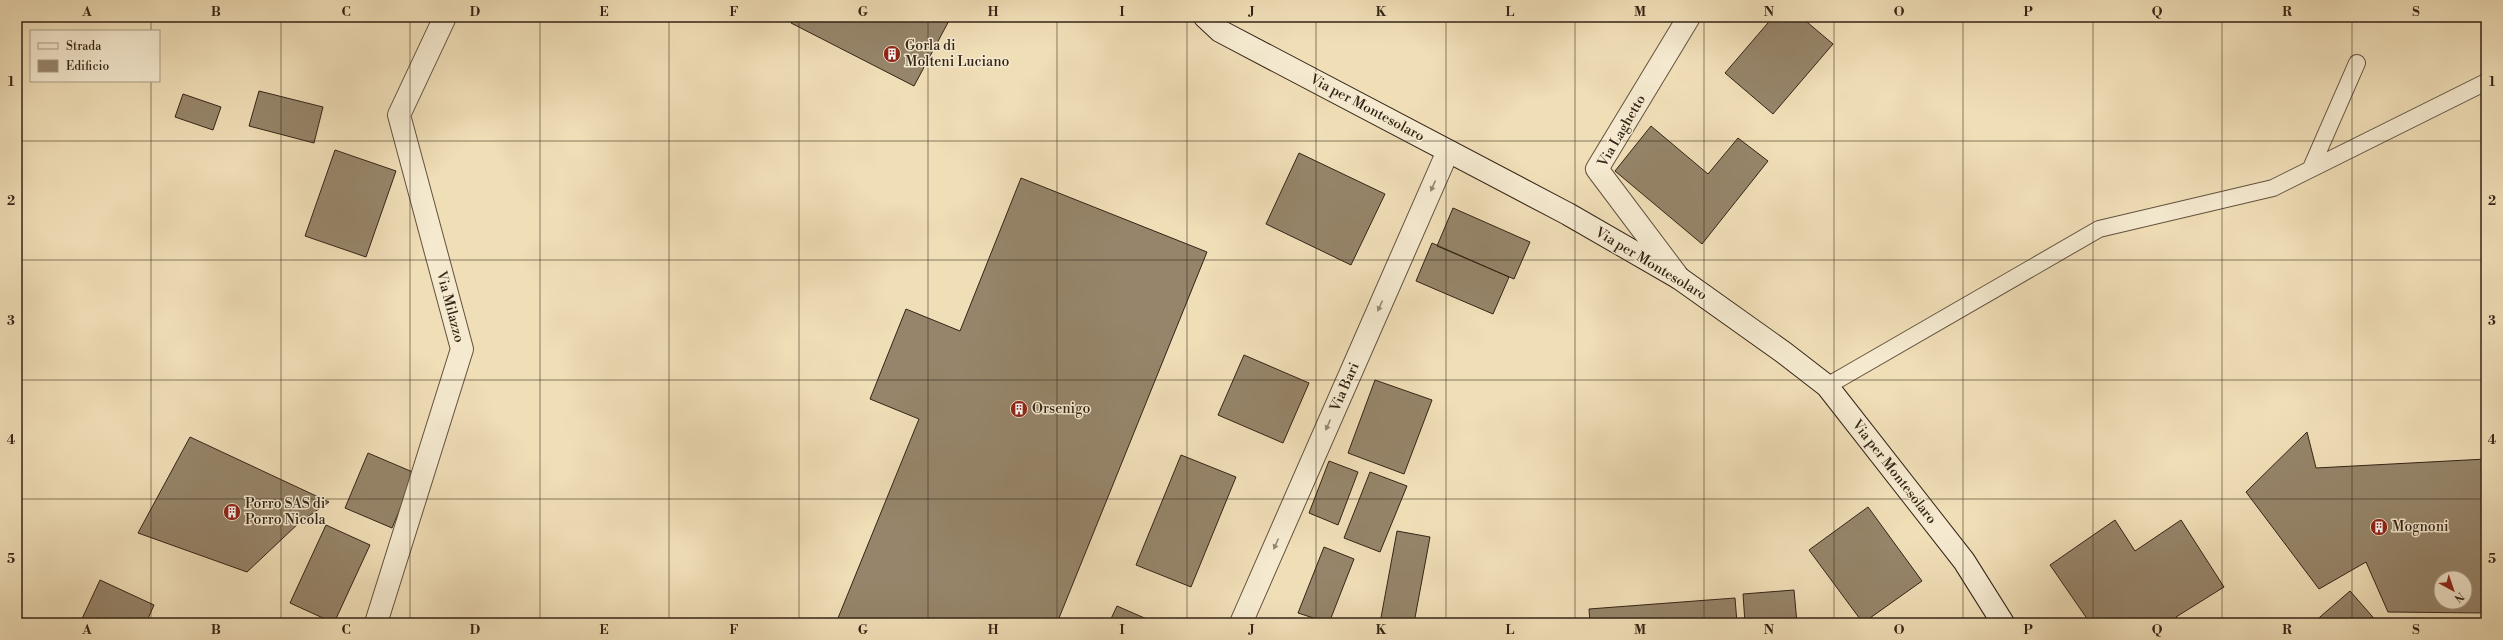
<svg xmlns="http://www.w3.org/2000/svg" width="2503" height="640" font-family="'Libre Bodoni',serif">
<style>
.building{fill:#96856a;stroke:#342416;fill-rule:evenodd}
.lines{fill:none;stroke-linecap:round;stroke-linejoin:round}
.lane-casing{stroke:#63523e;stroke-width:18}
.street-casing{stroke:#63523e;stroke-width:24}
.secondary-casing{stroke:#342416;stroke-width:24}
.lane{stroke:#f5ead0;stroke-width:16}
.street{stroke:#f5ead0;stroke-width:22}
.secondary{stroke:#f5ead0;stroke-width:22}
.oneway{fill:#948773}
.grid{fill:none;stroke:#342416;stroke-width:1;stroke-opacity:0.55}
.labels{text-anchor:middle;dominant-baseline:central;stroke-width:3;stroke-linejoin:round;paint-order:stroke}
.poi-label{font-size:14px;fill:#342416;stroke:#f5ead0;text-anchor:start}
.street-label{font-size:14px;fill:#342416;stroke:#f5ead0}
.neatline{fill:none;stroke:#342416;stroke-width:1.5}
.grid-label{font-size:13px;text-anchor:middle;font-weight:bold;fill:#342416}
</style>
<rect width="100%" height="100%" fill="#f0deb7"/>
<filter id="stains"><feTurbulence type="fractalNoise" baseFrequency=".005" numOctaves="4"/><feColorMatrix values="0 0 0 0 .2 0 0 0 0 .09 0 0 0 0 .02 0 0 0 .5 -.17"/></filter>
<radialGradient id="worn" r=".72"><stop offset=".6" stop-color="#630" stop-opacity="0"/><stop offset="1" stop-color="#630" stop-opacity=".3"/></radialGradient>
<!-- building -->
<path class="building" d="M 794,17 L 951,17 L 914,86 L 791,23 Z
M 1773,17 L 1801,17 L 1833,44 L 1773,114 L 1725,73 Z
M 259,91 L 323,107 L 314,143 L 249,126 Z
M 183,94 L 221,107 L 213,130 L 175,117 Z
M 1651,126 L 1708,174 L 1738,138 L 1768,161 L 1702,244 L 1615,171 Z
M 335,150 L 396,171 L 366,257 L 305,236 Z
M 1299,153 L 1385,194 L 1351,265 L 1266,224 Z
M 1021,178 L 1207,252 L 1057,623 L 836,623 L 919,419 L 870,399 L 906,309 L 960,331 Z
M 1453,208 L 1530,242 L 1514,279 L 1437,246 Z
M 1432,243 L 1509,277 L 1493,314 L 1416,281 Z
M 1244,355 L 1309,383 L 1283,443 L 1218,415 Z
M 1375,380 L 1432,400 L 1404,474 L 1348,453 Z
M 2307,432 L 2316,468 L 2486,459 L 2486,613 L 2388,612 L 2366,562 L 2319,589 L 2246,492 ZM 2441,578 L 2465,578 L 2465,602 L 2441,602 Z
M 190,437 L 329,502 L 300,522 L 247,572 L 138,533 Z
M 368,453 L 415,473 L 392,528 L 345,508 Z
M 1181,455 L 1236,477 L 1191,587 L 1136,565 Z
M 1329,461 L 1358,472 L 1338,525 L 1309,513 Z
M 1370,472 L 1407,486 L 1380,552 L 1344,538 Z
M 1868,507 L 1922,581 L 1863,623 L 1809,550 Z
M 2115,520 L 2135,551 L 2181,520 L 2224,587 L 2176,617 L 2179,623 L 2090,623 L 2050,565 Z
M 326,525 L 370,545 L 334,623 L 290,603 Z
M 1397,531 L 1430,537 L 1414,623 L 1380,623 Z
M 1324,547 L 1354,559 L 1329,623 L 1298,613 Z
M 100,580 L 154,605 L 146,623 L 80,623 Z
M 1794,590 L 1797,623 L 1745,623 L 1743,594 Z
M 2350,591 L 2378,623 L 2313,623 Z
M 1735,598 L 1737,623 L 1590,623 L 1589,609 Z
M 1117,606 L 1156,623 L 1109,623 Z"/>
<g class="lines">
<defs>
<path id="lane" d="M 2311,168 L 2357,63
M 1827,386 L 2099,229 L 2273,188 L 2486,82"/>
<path id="street" d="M 1679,278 L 1597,169 L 1689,17
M 376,623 L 462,349 L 399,115 L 445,17
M 1241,623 L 1448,151"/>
<path id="secondary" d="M 1205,17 L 1220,31 L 1568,214 L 1679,278 L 1783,352 L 1827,386 L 1964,561 L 2003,623"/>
</defs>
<!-- lane casing -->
<use href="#lane" class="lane-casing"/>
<!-- street casing -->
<use href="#street" class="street-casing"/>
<!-- secondary casing -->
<use href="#secondary" class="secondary-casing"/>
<!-- lane -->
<use href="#lane" class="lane"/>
<!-- street -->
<use href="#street" class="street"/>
<!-- secondary -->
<use href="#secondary" class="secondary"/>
</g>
<!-- one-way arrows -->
<defs><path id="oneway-solid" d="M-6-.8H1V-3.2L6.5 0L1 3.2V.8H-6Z"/></defs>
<g class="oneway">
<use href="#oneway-solid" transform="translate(1433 186) rotate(114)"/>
<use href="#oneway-solid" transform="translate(1380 306) rotate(114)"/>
<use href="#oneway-solid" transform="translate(1328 425) rotate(114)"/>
<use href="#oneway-solid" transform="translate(1276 544) rotate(114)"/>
</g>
<!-- grid -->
<path class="grid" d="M 151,17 L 151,31M 281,17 L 281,623M 410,17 L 410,623M 540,17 L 540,623M 669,17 L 669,623M 799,17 L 799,623M 928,17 L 928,623M 1057,17 L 1057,623M 1187,17 L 1187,623M 1316,17 L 1316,623M 1446,17 L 1446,623M 1575,17 L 1575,623M 1704,17 L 1704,623M 1834,17 L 1834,623M 1963,17 L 1963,623M 2093,17 L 2093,623M 2222,17 L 2222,623M 2352,17 L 2352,623M 151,81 L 151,623M 17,141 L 2486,141M 17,260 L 2486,260M 17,380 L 2486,380M 17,499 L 2486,499"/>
<!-- icons -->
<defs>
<symbol id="building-disc" viewBox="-11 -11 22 22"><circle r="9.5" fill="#8f2418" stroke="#f5ead0"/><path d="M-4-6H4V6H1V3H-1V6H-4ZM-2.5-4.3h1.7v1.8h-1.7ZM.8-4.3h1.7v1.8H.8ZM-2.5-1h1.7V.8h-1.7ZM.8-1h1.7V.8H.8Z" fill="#fff"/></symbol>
</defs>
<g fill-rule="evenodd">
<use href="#building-disc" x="882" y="44" width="20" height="20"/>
<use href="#building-disc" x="1009" y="399" width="20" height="20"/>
<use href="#building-disc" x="222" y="502" width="20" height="20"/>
<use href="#building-disc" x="2369" y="517" width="20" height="20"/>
</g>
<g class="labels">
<!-- poi labels -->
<g class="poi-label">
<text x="905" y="46">Gorla di<tspan x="905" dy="16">Molteni Luciano</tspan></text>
<text x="1032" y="409">Orsenigo</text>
<text x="245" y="504">Porro SAS di<tspan x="245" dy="16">Porro Nicola</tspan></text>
<text x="2392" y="527">Mognoni</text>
</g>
<!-- street labels -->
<g class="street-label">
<text transform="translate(1367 108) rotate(28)">Via per Montesolaro</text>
<text transform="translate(1622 131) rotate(-60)">Via Laghetto</text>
<text transform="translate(1651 264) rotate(31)">Via per Montesolaro</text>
<text transform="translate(450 307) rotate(75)">Via Milazzo</text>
<text transform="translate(1345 387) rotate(-66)">Via Bari</text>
<text transform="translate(1894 472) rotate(52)">Via per Montesolaro</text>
</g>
</g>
<!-- margin -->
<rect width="2503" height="640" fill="none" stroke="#f0deb7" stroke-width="44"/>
<!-- legend -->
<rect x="30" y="30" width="130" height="52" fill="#f5ead0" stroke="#a89b86"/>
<rect x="38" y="43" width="20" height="6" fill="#f5ead0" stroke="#a89b86"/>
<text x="66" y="50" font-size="12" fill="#342416">Strada</text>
<rect x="38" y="60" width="20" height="12" fill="#96856a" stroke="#a89b86"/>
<text x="66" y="70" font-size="12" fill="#342416">Edificio</text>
<!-- north arrow -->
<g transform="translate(2453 590) rotate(140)"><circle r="19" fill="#f5ead0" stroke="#a89b86"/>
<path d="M0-3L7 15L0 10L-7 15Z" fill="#8f2418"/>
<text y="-6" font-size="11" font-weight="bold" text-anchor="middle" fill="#342416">N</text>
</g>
<rect x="22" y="22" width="2459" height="596" class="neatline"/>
<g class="grid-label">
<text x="87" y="16">A</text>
<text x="216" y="16">B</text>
<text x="346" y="16">C</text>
<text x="475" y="16">D</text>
<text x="604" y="16">E</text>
<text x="734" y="16">F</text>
<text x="863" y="16">G</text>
<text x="993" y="16">H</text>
<text x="1122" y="16">I</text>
<text x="1252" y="16">J</text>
<text x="1381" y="16">K</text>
<text x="1510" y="16">L</text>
<text x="1640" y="16">M</text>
<text x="1769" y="16">N</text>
<text x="1899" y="16">O</text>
<text x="2028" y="16">P</text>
<text x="2157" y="16">Q</text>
<text x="2287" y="16">R</text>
<text x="2416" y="16">S</text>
<text x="11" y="86">1</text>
<text x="2492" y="86">1</text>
<text x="11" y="205">2</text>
<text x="2492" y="205">2</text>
<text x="11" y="325">3</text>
<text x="2492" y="325">3</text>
<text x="11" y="444">4</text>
<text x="2492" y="444">4</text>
<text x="11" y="563">5</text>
<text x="2492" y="563">5</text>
<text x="87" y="634">A</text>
<text x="216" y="634">B</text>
<text x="346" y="634">C</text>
<text x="475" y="634">D</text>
<text x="604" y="634">E</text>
<text x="734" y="634">F</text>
<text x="863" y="634">G</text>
<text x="993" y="634">H</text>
<text x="1122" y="634">I</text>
<text x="1252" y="634">J</text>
<text x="1381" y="634">K</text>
<text x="1510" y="634">L</text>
<text x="1640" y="634">M</text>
<text x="1769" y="634">N</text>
<text x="1899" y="634">O</text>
<text x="2028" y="634">P</text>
<text x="2157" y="634">Q</text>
<text x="2287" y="634">R</text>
<text x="2416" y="634">S</text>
</g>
<rect width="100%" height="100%" filter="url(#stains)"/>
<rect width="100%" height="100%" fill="url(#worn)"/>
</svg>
